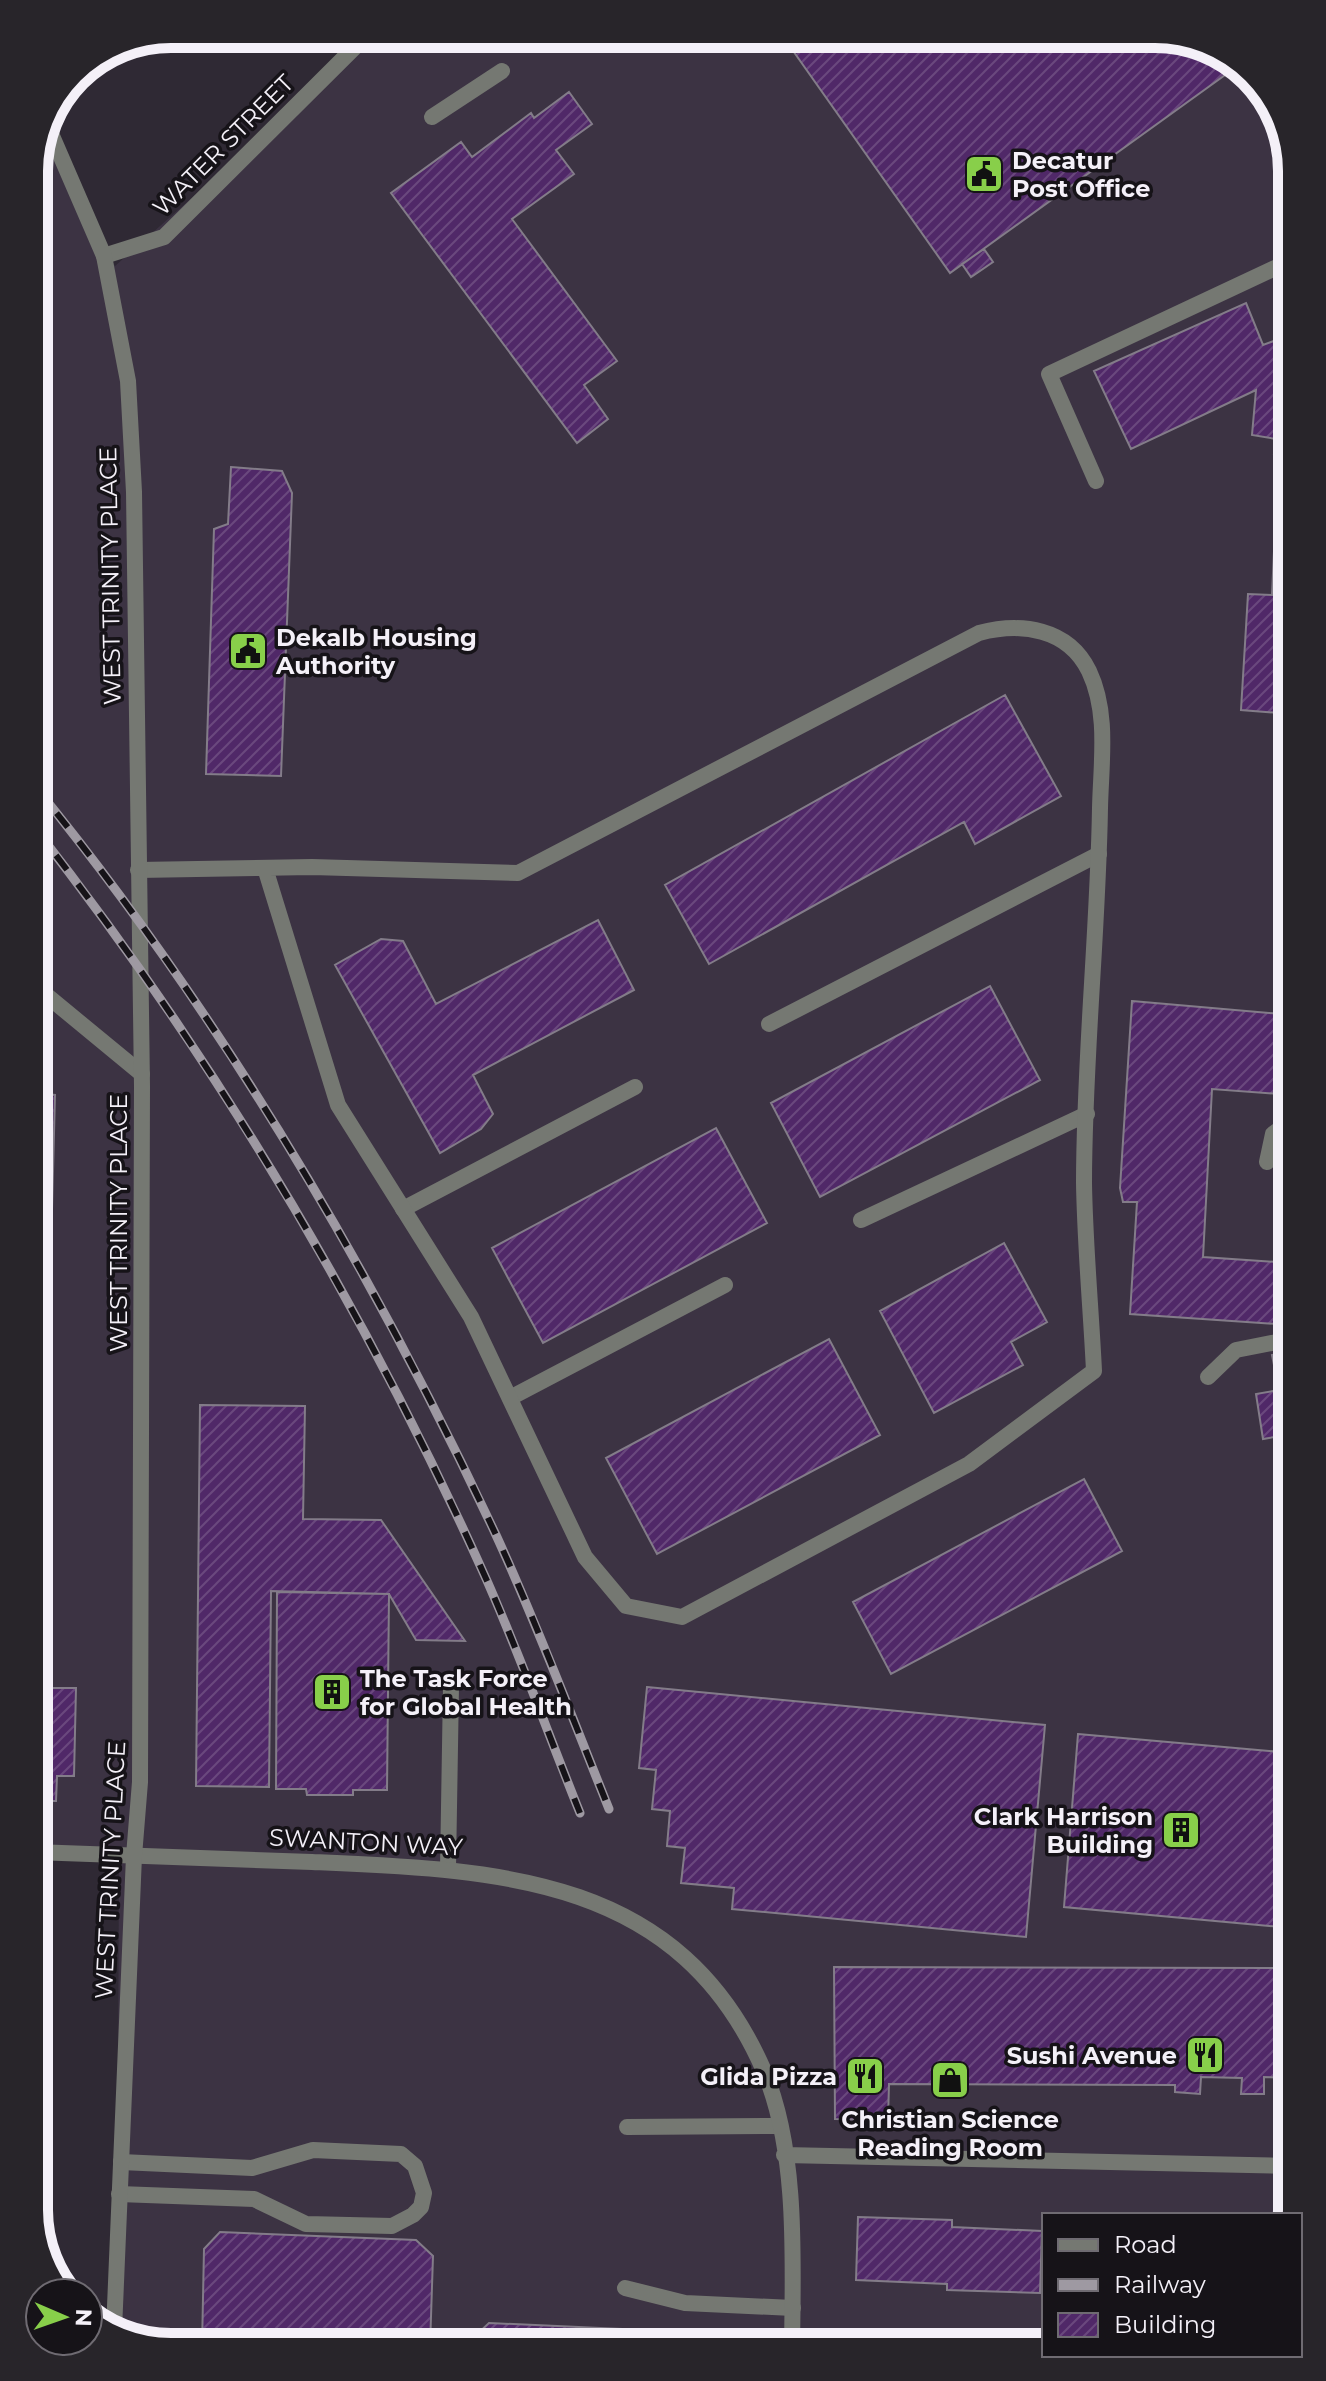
<svg xmlns="http://www.w3.org/2000/svg" width="1326" height="2381" font-family="Montserrat,sans-serif">
<style>
.built{fill:#3c3343}
.park{fill:#2a490d}
.building{fill:url(#building-hatch);stroke:#837c89;stroke-width:2}
.lines{fill:none;stroke-linecap:round;stroke-linejoin:round}
.service{stroke:#757872;stroke-width:16}
.minor{stroke:#757872;stroke-width:16}
.tertiary{stroke:#757872;stroke-width:16}
.rail-casing{stroke:#9e99a2;stroke-width:9}
.rail{stroke:#161318;stroke-width:6;stroke-dasharray:18;stroke-linecap:butt}
.labels{text-anchor:middle;dominant-baseline:central;stroke-width:7;stroke-linejoin:round;paint-order:stroke}
.street-label{font-size:24px;fill:#f4f0f8;stroke:#161318}
.poi-label{font-size:24px;font-weight:bold;fill:#f4f0f8;stroke:#161318;text-anchor:start}
.rim{fill:none;stroke:#f4f0f8;stroke-width:10}
</style>
<defs>
<pattern id="building-hatch" width="6" height="6" patternUnits="userSpaceOnUse" patternTransform="scale(2)"><rect width="6" height="6" fill="#502868"/><path d="M-1 1l2-2M0 6l6-6M5 7l2-2" fill="none" stroke="#6a487e"/></pattern>
</defs>
<rect width="100%" height="100%" fill="#2f2934"/>
<!-- built -->
<path class="built" d="M 1164,34 L 1231,57 L 1281,118 L 1292,171 L 1292,2215 L 1044,2215 L 1044,2347 L 162,2347 L 117,2331 L 119,1851 L 34,1847 L 34,163 L 46,137 L 115,266 L 367,42 Z"/>
<!-- park -->
<path class="park" d="M 34,1879 L 52,1880 L 40,2241 L 34,2210 Z"/>
<!-- building -->
<path class="building" d="M 1164,34 L 1206,49 L 1225,75 L 950,273 L 784,38 Z
M 569,92 L 592,124 L 556,150 L 574,174 L 512,219 L 617,361 L 584,385 L 608,419 L 577,443 L 391,193 L 461,142 L 472,157 L 531,113 L 534,118 Z
M 984,249 L 993,262 L 971,277 L 962,264 Z
M 1246,303 L 1263,345 L 1290,335 L 1292,456 L 1274,454 L 1276,439 L 1252,435 L 1256,390 L 1131,449 L 1094,371 Z
M 231,467 L 282,471 L 292,493 L 281,776 L 206,774 L 214,529 L 228,524 Z
M 1274,551 L 1292,552 L 1292,714 L 1241,710 L 1248,594 L 1272,595 Z
M 1005,695 L 1061,796 L 975,844 L 964,822 L 709,964 L 665,885 Z
M 598,920 L 634,990 L 473,1075 L 493,1114 L 481,1129 L 440,1153 L 335,965 L 381,939 L 403,941 L 436,1004 Z
M 990,986 L 1040,1080 L 820,1197 L 771,1103 Z
M 1132,1001 L 1292,1015 L 1292,1095 L 1212,1089 L 1203,1257 L 1292,1263 L 1292,1325 L 1130,1314 L 1137,1202 L 1123,1202 L 1120,1188 Z
M 34,1093 L 55,1095 L 49,1324 L 34,1324 Z
M 716,1128 L 767,1223 L 543,1343 L 492,1248 Z
M 1004,1243 L 1047,1322 L 1011,1342 L 1023,1365 L 934,1413 L 880,1311 Z
M 829,1339 L 880,1435 L 657,1554 L 606,1458 Z
M 1292,1351 L 1292,1434 L 1263,1439 L 1256,1394 L 1279,1390 L 1272,1355 Z
M 200,1405 L 305,1406 L 303,1519 L 381,1520 L 465,1641 L 416,1640 L 389,1594 L 271,1591 L 269,1787 L 196,1786 Z
M 1084,1479 L 1122,1551 L 891,1674 L 853,1602 Z
M 1289,1538 L 1292,1539 L 1292,1676 L 1278,1675 Z
M 34,1563 L 42,1563 L 41,1688 L 76,1688 L 74,1776 L 57,1776 L 56,1801 L 34,1801 Z
M 277,1592 L 389,1594 L 387,1790 L 353,1790 L 353,1795 L 307,1795 L 306,1789 L 276,1789 Z
M 647,1687 L 1045,1725 L 1026,1937 L 732,1909 L 734,1888 L 681,1883 L 685,1848 L 667,1846 L 670,1811 L 652,1809 L 656,1770 L 639,1768 Z
M 1078,1734 L 1292,1753 L 1292,1928 L 1064,1907 Z
M 834,1967 L 1292,1968 L 1292,2078 L 1264,2077 L 1264,2094 L 1241,2094 L 1242,2078 L 1201,2077 L 1200,2094 L 1175,2092 L 1175,2085 L 889,2084 L 888,2120 L 835,2119 Z
M 858,2217 L 952,2220 L 952,2227 L 1042,2231 L 1040,2293 L 947,2290 L 947,2284 L 856,2280 Z
M 220,2232 L 416,2240 L 433,2256 L 430,2347 L 202,2347 L 204,2249 Z
M 489,2323 L 644,2330 L 663,2347 L 472,2347 L 473,2338 Z"/>
<g class="lines">
<!-- service -->
<path class="service" d="M 432,117 L 502,71
M 1096,481 L 1049,374 L 1292,260
M 769,1024 L 1099,854
M 1267,1162 L 1273,1134 L 1292,1120
M 403,1209 L 635,1087
M 861,1220 L 1087,1114
M 1208,1377 L 1236,1350 L 1292,1339
M 510,1398 L 725,1285
M 448,1868 L 451,1686
M 627,2127 L 779,2126
M 119,2194 L 254,2199 L 306,2224 L 392,2226 L 413,2215 L 421,2207 L 424,2193 L 415,2166 L 401,2154 L 313,2150 L 252,2168 L 121,2162
M 625,2288 L 685,2303 L 793,2308"/>
<!-- minor -->
<path class="minor" d="M 104,256 L 164,237 L 360,42
M 138,870 L 312,867 L 518,873 L 979,633 C 1021,622 1068,628 1089,671 C 1109,713 1101,762 1100,808 C 1098,933 1084,1059 1084,1183 C 1085,1246 1091,1309 1094,1371 L 969,1464 L 682,1617 L 626,1606 L 585,1557 L 471,1317 L 338,1105 L 265,868
M 34,985 L 142,1074
M 34,1852 C 127,1856 220,1858 312,1862 C 498,1870 679,1875 764,2071 C 798,2151 793,2261 792,2347
M 784,2155 L 1292,2166"/>
<!-- tertiary -->
<path class="tertiary" d="M 49,129 L 104,256 L 128,381 L 134,492 L 142,1086 L 140,1782 L 134,1856 L 114,2330"/>
<defs>
<path id="rail" d="M 34,785 C 219,1012 372,1270 496,1535 C 537,1624 572,1717 609,1809
M 34,827 C 215,1058 368,1315 488,1583 C 521,1658 549,1736 580,1813"/>
</defs>
<!-- rail casing -->
<use href="#rail" class="rail-casing"/>
<!-- rail -->
<use href="#rail" class="rail"/>
</g>
<!-- icons -->
<defs>
<symbol id="civic-square" viewBox="-11 -11 22 22"><rect x="-9" y="-9" width="18" height="18" rx="4" fill="#88cf4a" stroke="#161318"/><path d="M-.6-6.5H3V-4.5H.6V-3L4-1V1h2V6H-6V1h2V-1L-.6-3ZM-1.2 2.5V6h2.4V2.5Z" fill="#111"/></symbol>
<symbol id="building-square" viewBox="-11 -11 22 22"><rect x="-9" y="-9" width="18" height="18" rx="4" fill="#88cf4a" stroke="#161318"/><path d="M-4-6H4V6H1V3H-1V6H-4ZM-2.5-4.3h1.7v1.8h-1.7ZM.8-4.3h1.7v1.8H.8ZM-2.5-1h1.7V.8h-1.7ZM.8-1h1.7V.8H.8Z" fill="#111"/></symbol>
<symbol id="restaurant-square" viewBox="-11 -11 22 22"><rect x="-9" y="-9" width="18" height="18" rx="4" fill="#88cf4a" stroke="#161318"/><path d="M-5-6h1v4h1v-4h1v4h1v-4h1v5L-1.5 .5V6h-2V.5L-5-1ZM5-6V6H3V1.5H1.5Q1.5-4 5-6Z" fill="#111"/></symbol>
<symbol id="shop-square" viewBox="-11 -11 22 22"><rect x="-9" y="-9" width="18" height="18" rx="4" fill="#88cf4a" stroke="#161318"/><path d="M-5-2.5h2.3a2.7 3.5 0 0 1 5.4 0H5L5.5 6h-11ZM-1.5-2.5h3a1.5 2.3 0 0 0-3 0Z" fill="#111"/></symbol>
</defs>
<g fill-rule="evenodd">
<use href="#civic-square" x="962" y="152" width="44" height="44"/>
<use href="#civic-square" x="226" y="629" width="44" height="44"/>
<use href="#building-square" x="310" y="1670" width="44" height="44"/>
<use href="#building-square" x="1159" y="1808" width="44" height="44"/>
<use href="#restaurant-square" x="1183" y="2033" width="44" height="44"/>
<use href="#restaurant-square" x="843" y="2054" width="44" height="44"/>
<use href="#shop-square" x="928" y="2058" width="44" height="44"/>
</g>
<g class="labels">
<!-- street labels -->
<g class="street-label">
<text transform="translate(223 145) rotate(-45)">WATER STREET</text>
<text transform="translate(110 576) rotate(-91)">WEST TRINITY PLACE</text>
<text transform="translate(118 1223) rotate(-90)">WEST TRINITY PLACE</text>
<text transform="translate(366 1842) rotate(3)">SWANTON WAY</text>
<text transform="translate(110 1870) rotate(-87)">WEST TRINITY PLACE</text>
</g>
<!-- poi labels -->
<g class="poi-label">
<text x="1012" y="160">Decatur<tspan x="1012" dy="28">Post Office</tspan></text>
<text x="276" y="637">Dekalb Housing<tspan x="276" dy="28">Authority</tspan></text>
<text x="360" y="1678">The Task Force<tspan x="360" dy="28">for Global Health</tspan></text>
<text x="1153" y="1816" text-anchor="end">Clark Harrison<tspan x="1153" dy="28">Building</tspan></text>
<text x="1177" y="2055" text-anchor="end">Sushi Avenue</text>
<text x="837" y="2076" text-anchor="end">Glida Pizza</text>
<text x="950" y="2119" text-anchor="middle">Christian Science<tspan x="950" dy="28">Reading Room</tspan></text>
</g>
</g>
<!-- crop -->
<path d="M0 0H1326V2381H0ZM171 48H1155A123 123 0 0 1 1278 171V2210A123 123 0 0 1 1155 2333H171A123 123 0 0 1 48 2210V171A123 123 0 0 1 171 48Z" fill="#28252a" fill-rule="evenodd"/>
<path class="rim" d="M171 48H1155A123 123 0 0 1 1278 171V2210A123 123 0 0 1 1155 2333H171A123 123 0 0 1 48 2210V171A123 123 0 0 1 171 48Z"/>
<!-- legend -->
<rect x="1042" y="2213" width="260" height="144" fill="#161318" stroke="#6f6b72" stroke-width="2"/>
<rect x="1058" y="2239" width="40" height="12" fill="#757872" stroke="#6f6b72" stroke-width="2"/>
<text x="1114" y="2253" font-size="24" fill="#f4f0f8">Road</text>
<rect x="1058" y="2279" width="40" height="12" fill="#9e99a2" stroke="#6f6b72" stroke-width="2"/>
<text x="1114" y="2293" font-size="24" fill="#f4f0f8">Railway</text>
<rect x="1058" y="2313" width="40" height="24" fill="url(#building-hatch)" stroke="#6f6b72" stroke-width="2"/>
<text x="1114" y="2333" font-size="24" fill="#f4f0f8">Building</text>
<!-- north arrow -->
<g transform="translate(64 2317) rotate(92)"><circle r="38" fill="#161318" stroke="#6f6b72" stroke-width="2"/>
<path d="M0-6L14 30L0 20L-14 30Z" fill="#88cf4a"/>
<text y="-12" font-size="22" font-weight="bold" text-anchor="middle" fill="#f4f0f8">N</text>
</g>
</svg>
